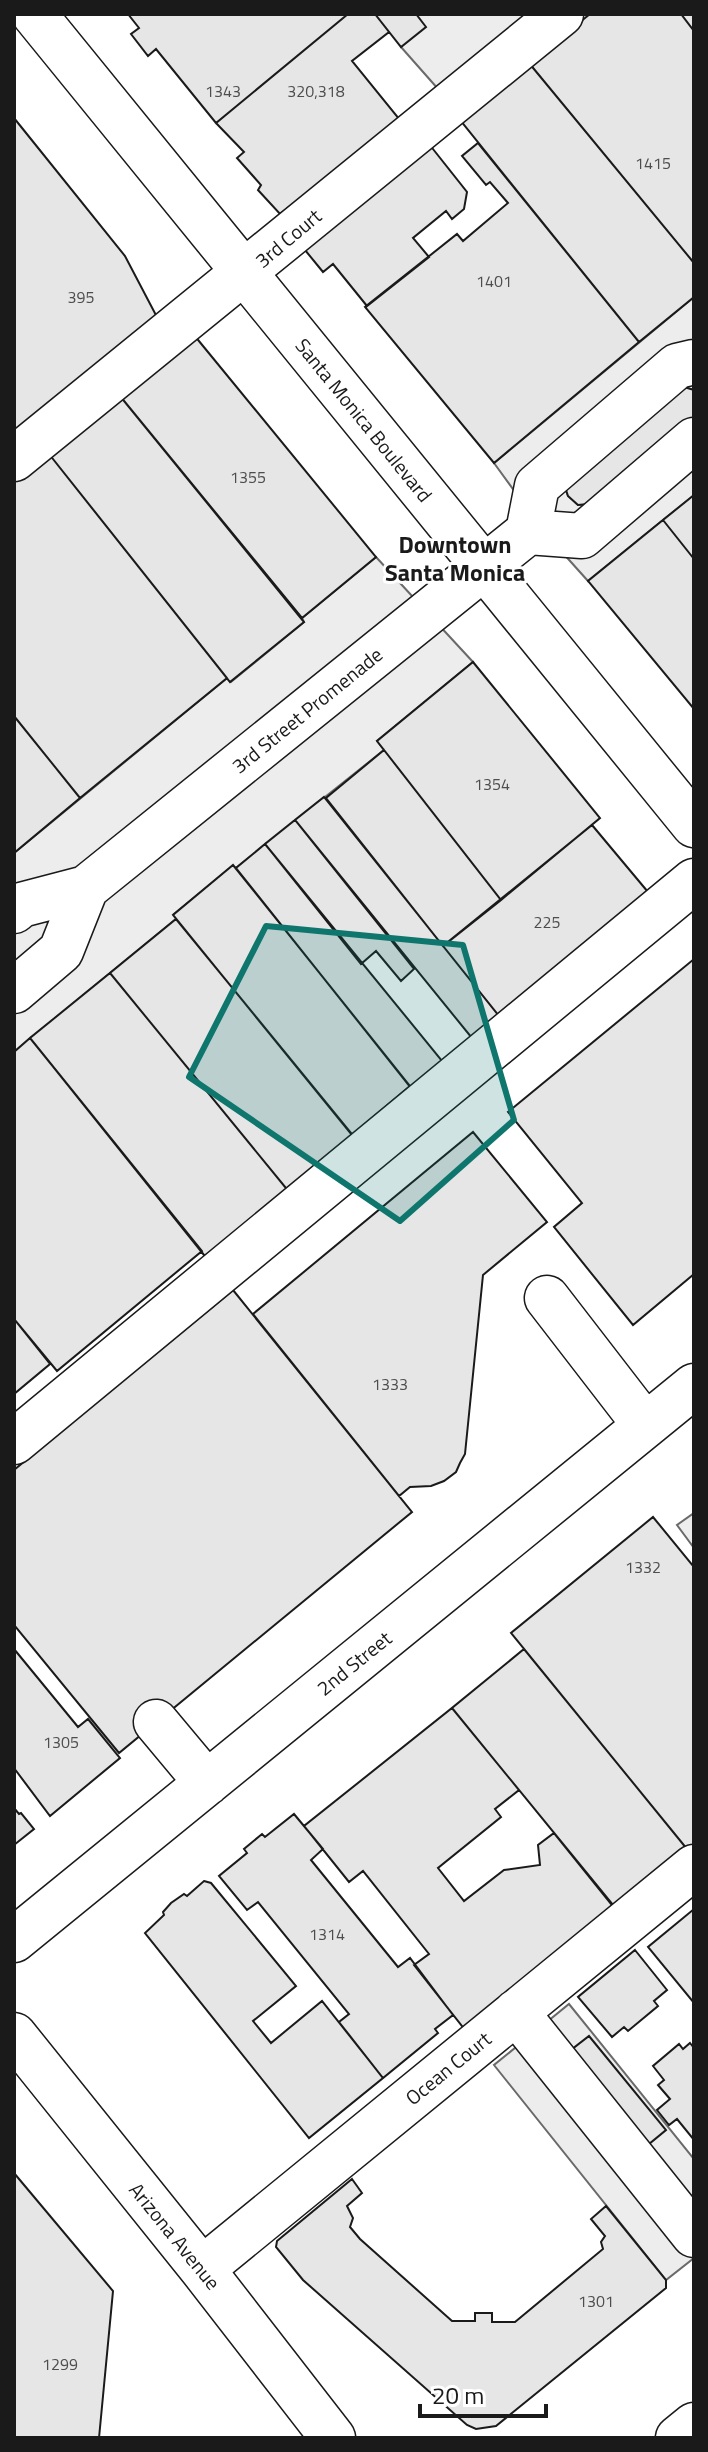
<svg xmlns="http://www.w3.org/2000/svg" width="708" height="2452" font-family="'Titillium Web',sans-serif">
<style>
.built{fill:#ededed;stroke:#6a6a6a;stroke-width:2}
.building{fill:#e6e6e6;stroke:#1a1a1a;stroke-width:2}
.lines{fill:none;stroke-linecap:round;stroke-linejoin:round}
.minor-casing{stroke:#1a1a1a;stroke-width:47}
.major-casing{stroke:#1a1a1a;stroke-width:47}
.minor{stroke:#fff;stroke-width:44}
.major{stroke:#fff;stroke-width:44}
.marked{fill:#0f766e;fill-opacity:0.2;stroke:#0f766e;stroke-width:6;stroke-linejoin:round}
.labels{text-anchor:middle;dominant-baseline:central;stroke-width:6;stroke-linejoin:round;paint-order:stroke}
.number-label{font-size:16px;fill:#4d4d4d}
.street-label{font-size:20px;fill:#1a1a1a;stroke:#fff}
.quarter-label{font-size:24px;font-weight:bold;fill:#1a1a1a;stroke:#fff}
</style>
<rect width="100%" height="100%" fill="#fff"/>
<!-- built -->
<path class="built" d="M 416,14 L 522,14 L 525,18 L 439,90 L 401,47 Z
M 694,297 L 694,390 L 684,387 L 565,487 L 568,496 L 578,505 L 588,504 L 694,417 L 694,495 L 588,581 L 545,533 L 494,463 Z
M 376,557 L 473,662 L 377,741 L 384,750 L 236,868 L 233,866 L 174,914 L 176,919 L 14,1052 L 14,853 L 227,678 L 231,682 L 304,622 L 302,618 Z
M 694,1513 L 694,1548 L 677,1525 Z
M 569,2004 L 694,2159 L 694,2258 L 666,2280 L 494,2065 Z"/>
<!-- building -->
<path class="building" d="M 128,14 L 348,14 L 216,123 L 156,49 L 148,56 L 131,34 L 139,28 Z
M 348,14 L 375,14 L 389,32 L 352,61 L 400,120 L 280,214 L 258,190 L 261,185 L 237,158 L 244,152 L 216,123 Z
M 375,14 L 416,14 L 426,27 L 401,47 Z
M 590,14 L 681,14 L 694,31 L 694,263 L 529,63 Z
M 681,14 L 694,14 L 694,31 Z
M 529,63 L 694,263 L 694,297 L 639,342 L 460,120 Z
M 14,118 L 125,256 L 158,319 L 14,437 Z
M 478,143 L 639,342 L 494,463 L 365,307 L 457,234 L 463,241 L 508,203 L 490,182 L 486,185 L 462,156 Z
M 429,144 L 467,192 L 464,209 L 452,219 L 446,211 L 413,238 L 429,257 L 367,306 L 333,264 L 323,272 L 305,250 Z
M 194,335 L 376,557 L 302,618 L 120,396 Z
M 684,387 L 694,390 L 694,417 L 588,504 L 578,505 L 568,496 L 565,487 Z
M 120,396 L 304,622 L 230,682 L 49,454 Z
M 49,454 L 227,678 L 80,798 L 14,716 L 14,482 Z
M 694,495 L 694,559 L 663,520 Z
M 663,520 L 694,559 L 694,709 L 588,581 Z
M 473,662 L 600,818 L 501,900 L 377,741 Z
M 14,716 L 80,798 L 14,853 Z
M 384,750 L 501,900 L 443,946 L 326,798 Z
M 324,797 L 503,1021 L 476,1043 L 295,820 Z
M 295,820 L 414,969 L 401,981 L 376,951 L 361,964 L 265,844 Z
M 592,825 L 648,892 L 503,1021 L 443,946 Z
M 265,844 L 447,1067 L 415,1093 L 236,868 Z
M 233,865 L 410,1086 L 352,1135 L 173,915 Z
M 176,919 L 356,1139 L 290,1193 L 110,973 Z
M 694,959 L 694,1274 L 633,1325 L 554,1227 L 582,1203 L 508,1112 Z
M 110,973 L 290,1193 L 208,1260 L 30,1038 Z
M 30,1038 L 202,1251 L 57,1371 L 14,1319 L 14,1052 Z
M 473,1132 L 547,1222 L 483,1275 L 465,1454 L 460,1463 L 456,1472 L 444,1481 L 431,1486 L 410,1487 L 399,1496 L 253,1314 Z
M 233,1290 L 412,1512 L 119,1753 L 14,1625 L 14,1470 Z
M 14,1319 L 50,1364 L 14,1394 Z
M 653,1517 L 694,1567 L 694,1850 L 687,1849 L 511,1633 Z
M 14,1649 L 78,1727 L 88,1719 L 120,1758 L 50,1816 L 14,1768 Z
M 524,1649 L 687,1849 L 613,1905 L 452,1708 Z
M 452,1708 L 519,1790 L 495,1809 L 501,1817 L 438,1868 L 464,1901 L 504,1870 L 540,1865 L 538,1845 L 554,1833 L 620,1915 L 469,2035 L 414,1965 L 429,1954 L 363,1871 L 349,1882 L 304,1826 Z
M 14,1808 L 19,1814 L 21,1813 L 34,1829 L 14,1845 Z
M 294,1814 L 323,1849 L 311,1860 L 398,1967 L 410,1958 L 453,2015 L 435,2029 L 438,2033 L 383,2078 L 339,2022 L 349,2014 L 258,1902 L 247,1910 L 219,1876 L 247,1853 L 244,1849 L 262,1834 L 265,1837 Z
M 204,1881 L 211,1883 L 296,1986 L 253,2021 L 271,2043 L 322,2001 L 383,2078 L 309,2138 L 145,1933 L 164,1915 L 163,1912 L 171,1903 L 184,1894 L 187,1896 Z
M 694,1909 L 694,2003 L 648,1947 Z
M 635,1950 L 667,1990 L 654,2001 L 658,2006 L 628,2031 L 624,2027 L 612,2037 L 578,1997 Z
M 589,2036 L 666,2130 L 649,2144 L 571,2050 Z
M 690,2043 L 694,2048 L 694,2140 L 677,2119 L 669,2125 L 657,2110 L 670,2099 L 658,2085 L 664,2080 L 653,2066 L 679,2044 L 683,2049 Z
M 14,2173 L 113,2291 L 99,2438 L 14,2438 Z
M 352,2179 L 362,2193 L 347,2206 L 353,2218 L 350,2227 L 360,2239 L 452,2321 L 475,2321 L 475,2313 L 492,2313 L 492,2322 L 515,2322 L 603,2249 L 601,2242 L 605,2236 L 591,2219 L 606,2206 L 666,2280 L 666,2288 L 496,2426 L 476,2429 L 467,2425 L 303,2280 L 276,2247 L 277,2241 Z"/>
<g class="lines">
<defs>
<path id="minor" d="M 14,459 L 561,14
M 528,532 L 582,536 L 694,440
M 14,911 L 21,905 L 86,888 L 528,532 L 537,486 L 677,366 L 694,362
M 14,991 L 61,951 L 86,888
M 547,1298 L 645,1425
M 14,1442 L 694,881
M 156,1722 L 207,1783
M 14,1940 L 694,1386
M 516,2012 L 694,2235
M 14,2035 L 202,2269 L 333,2438
M 202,2269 L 694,1867"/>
<path id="major" d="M 34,14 L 694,825
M 678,2438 L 694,2425"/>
</defs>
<!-- minor casing -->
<use href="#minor" class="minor-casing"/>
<!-- major casing -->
<use href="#major" class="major-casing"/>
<!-- minor -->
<use href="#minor" class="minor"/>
<!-- major -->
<use href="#major" class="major"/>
</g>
<!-- marked area -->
<path class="marked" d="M 266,926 L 463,945 L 514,1120 L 400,1221 L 189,1077 Z"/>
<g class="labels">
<!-- number labels -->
<g class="number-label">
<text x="223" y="91">1343</text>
<text x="316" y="91">320,318</text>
<text x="653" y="163">1415</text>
<text x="494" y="281">1401</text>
<text x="81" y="297">395</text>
<text x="248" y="477">1355</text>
<text x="492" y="784">1354</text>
<text x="547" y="922">225</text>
<text x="390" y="1384">1333</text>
<text x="643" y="1567">1332</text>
<text x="61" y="1742">1305</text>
<text x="327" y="1934">1314</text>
<text x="596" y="2301">1301</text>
<text x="60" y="2364">1299</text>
</g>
<!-- street labels -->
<g class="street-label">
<text transform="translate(288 238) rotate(-40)">3rd Court</text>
<text transform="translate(364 420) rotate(51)">Santa Monica Boulevard</text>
<text transform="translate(307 710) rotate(-39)">3rd Street Promenade</text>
<text transform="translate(354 1663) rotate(-39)">2nd Street</text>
<text transform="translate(448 2068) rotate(-39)">Ocean Court</text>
<text transform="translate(175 2236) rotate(51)">Arizona Avenue</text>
</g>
<!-- quarter labels -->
<g class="quarter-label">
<text x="455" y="544">Downtown<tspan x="455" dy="28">Santa Monica</tspan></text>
</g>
</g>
<!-- border -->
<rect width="708" height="2452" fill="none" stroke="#1a1a1a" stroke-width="32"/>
<!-- scale -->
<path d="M420 2404v12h126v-12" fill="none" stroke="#1a1a1a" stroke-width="4"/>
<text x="432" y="2404" font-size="24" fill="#1a1a1a" stroke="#ffffff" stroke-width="6" paint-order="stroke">20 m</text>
</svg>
